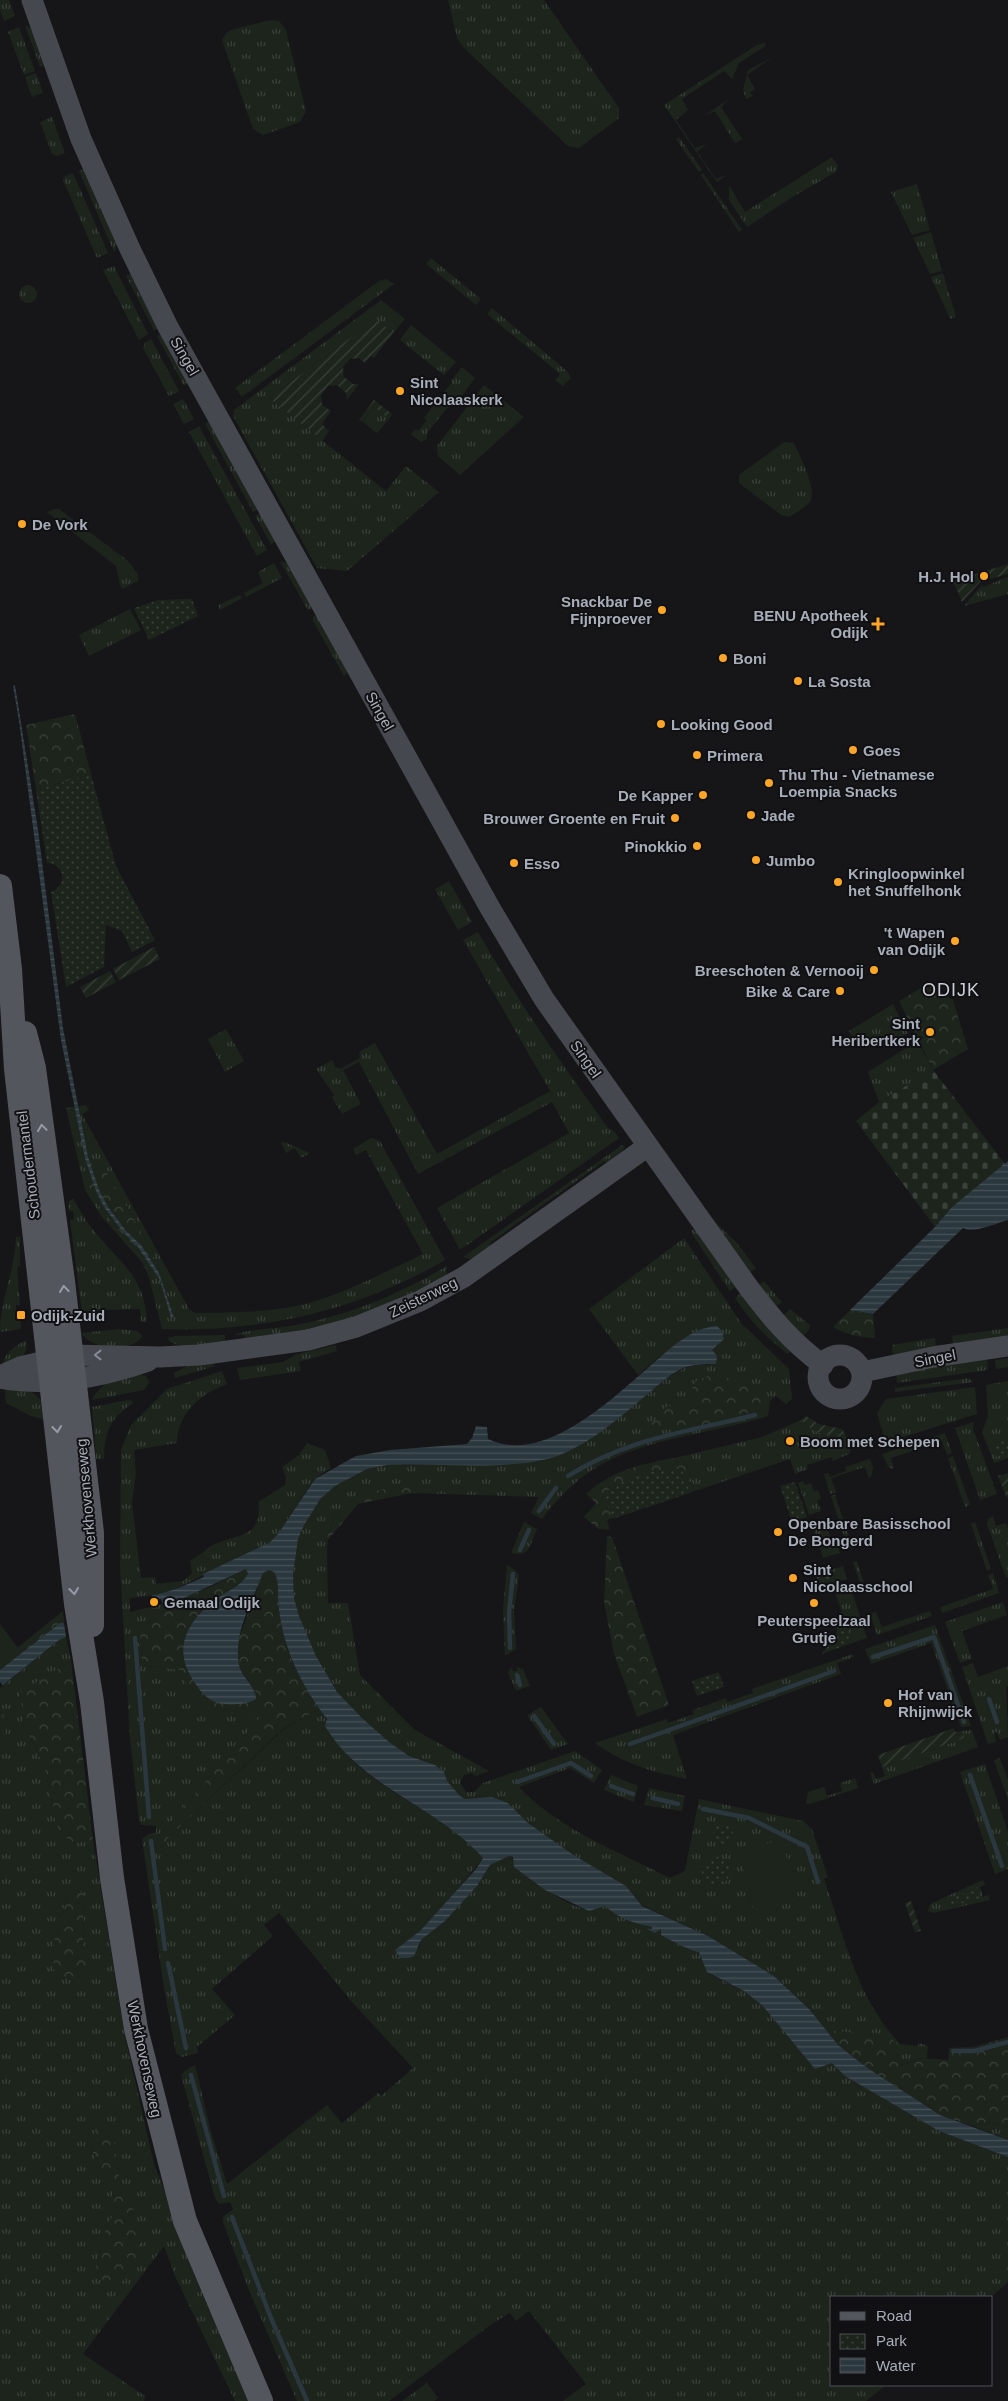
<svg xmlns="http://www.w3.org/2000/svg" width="1008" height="2401" font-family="Helvetica,sans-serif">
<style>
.grass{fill:url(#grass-tufts);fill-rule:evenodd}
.forest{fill:url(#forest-crowns)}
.cemetery{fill:url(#cemetery-stones)}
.park{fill:url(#park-dots)}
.garden{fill:url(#garden-furrows)}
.pitch{fill:#1c241c}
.water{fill:url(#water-rules)}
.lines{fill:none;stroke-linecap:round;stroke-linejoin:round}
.stream{stroke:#2b373e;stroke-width:4.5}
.secondary{stroke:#45484e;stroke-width:21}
.primary{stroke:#53565d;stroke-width:24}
.oneway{stroke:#969ca7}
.oneway2{stroke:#858a94}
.poi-dot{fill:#ffa628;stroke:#111113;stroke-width:2}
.labels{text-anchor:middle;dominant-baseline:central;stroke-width:4;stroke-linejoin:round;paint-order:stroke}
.street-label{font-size:15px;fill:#a7aeb9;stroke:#111113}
.poi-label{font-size:15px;font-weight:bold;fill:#a7aeb9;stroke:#111113;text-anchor:start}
.quarter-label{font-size:18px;letter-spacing:1px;fill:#c9cdd5;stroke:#111113}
</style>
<defs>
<pattern id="grass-tufts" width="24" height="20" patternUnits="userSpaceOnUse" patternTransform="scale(1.25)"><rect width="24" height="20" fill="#1c241c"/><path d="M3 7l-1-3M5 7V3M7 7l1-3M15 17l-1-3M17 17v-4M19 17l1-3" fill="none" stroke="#3a413b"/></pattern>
<pattern id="forest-crowns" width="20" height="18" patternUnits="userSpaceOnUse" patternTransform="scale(1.25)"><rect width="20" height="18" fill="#1c241c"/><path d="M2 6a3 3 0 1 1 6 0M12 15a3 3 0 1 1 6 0" fill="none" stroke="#3a413b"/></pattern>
<pattern id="cemetery-stones" width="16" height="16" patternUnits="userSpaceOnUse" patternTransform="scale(1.25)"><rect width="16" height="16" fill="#1c241c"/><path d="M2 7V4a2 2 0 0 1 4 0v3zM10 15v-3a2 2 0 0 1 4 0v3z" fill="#3a413b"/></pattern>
<pattern id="park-dots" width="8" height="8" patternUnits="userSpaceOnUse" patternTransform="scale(1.25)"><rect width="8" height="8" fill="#1c241c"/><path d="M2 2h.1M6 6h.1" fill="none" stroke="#3a413b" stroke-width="1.8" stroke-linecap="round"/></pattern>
<pattern id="garden-furrows" width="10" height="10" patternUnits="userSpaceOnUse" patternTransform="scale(1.25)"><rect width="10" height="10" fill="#1c241c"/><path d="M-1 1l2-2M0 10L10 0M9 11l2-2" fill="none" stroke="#3a413b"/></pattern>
<pattern id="water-rules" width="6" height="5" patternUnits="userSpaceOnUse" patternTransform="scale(1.25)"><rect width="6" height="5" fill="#2b373e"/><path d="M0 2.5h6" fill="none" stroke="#475158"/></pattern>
</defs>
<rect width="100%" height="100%" fill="#161618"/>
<!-- grass -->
<path class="grass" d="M 0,0 L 9,0 L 15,16 L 4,21 L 0,9 Z
M 448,0 L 544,0 L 619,108 L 619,118 L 579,148 L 568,146 L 463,47 L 457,38 Z
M 270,20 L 279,21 L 286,30 L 306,111 L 300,122 L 263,135 L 253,129 L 222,40 L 226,33 L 231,30 Z
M 25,25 L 31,28 L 47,65 L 40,67 Z
M 19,27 L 35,71 L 24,75 L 8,32 Z
M 764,43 L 766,44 L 764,47 L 739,63 L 732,79 L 724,71 L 682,99 L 688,110 L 676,120 L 695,148 L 706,144 L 697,152 L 716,179 L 726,175 L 717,182 L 664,105 L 757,45 Z
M 773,57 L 747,75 L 755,89 L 750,92 L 753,96 L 746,99 L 743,90 L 748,70 Z
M 36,73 L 43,93 L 32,97 L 25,77 Z
M 729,99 L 721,107 L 742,139 L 735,143 L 715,111 L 704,116 Z
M 52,117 L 65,153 L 57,156 L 52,154 L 40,122 Z
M 679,137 L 702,170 L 699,172 L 676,139 Z
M 832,157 L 838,166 L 836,172 L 794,196 L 747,227 L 729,200 L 729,185 L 745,212 Z
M 86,168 L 117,245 L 114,252 L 79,171 Z
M 73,173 L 108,253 L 97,258 L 63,180 L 65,176 Z
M 703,173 L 742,230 L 739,232 L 701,175 Z
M 917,184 L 930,230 L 912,235 L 891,192 Z
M 931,232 L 942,271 L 930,274 L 913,238 Z
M 431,258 L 481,299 L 476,305 L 426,264 Z
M 114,266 L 148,334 L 139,340 L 103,270 Z
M 132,273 L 160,327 L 154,330 L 126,276 Z
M 943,273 L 956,317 L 950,319 L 931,277 Z
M 386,279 L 394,284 L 242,397 L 235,388 L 379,281 Z
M19 294a9 9 0 1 1 18 0a9 9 0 1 1-18 0Z
M 381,300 L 405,319 L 393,333 L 375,320 L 269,398 L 386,491 L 406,466 L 439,492 L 347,571 L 317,568 L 233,416 L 234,410 Z
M 492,308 L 568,372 L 571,378 L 563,386 L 555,380 L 560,374 L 487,314 Z
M 411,325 L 456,362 L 444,375 L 400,340 Z
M 163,333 L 187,383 L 184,386 L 157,336 Z
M 151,339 L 179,391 L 169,396 L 143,348 L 145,343 Z
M 462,367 L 475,378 L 454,406 L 449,406 L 427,433 L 427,439 L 421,442 L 411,434 L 416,429 L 418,431 L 427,420 L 424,418 L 452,382 L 451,381 Z
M 484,385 L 524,417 L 460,475 L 438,456 L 437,446 Z
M 183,399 L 194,419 L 184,424 L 173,404 Z
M 374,407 L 389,419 L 377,433 L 363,422 Z
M 211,420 L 260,509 L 253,512 L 205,424 Z
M 199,426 L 267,550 L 257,556 L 189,432 Z
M 784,442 L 794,443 C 800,457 819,491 809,503 C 804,508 795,513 789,517 L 781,515 L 739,483 L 739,475 Z
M 54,509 L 59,509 L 128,561 L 138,574 L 138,581 L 122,589 C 118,581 119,575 116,566 L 47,512 Z
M 262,512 L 277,541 L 271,544 L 255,516 Z
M 280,561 L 290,564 L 314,607 L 309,610 L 306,607 Z
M 274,563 L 282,578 L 246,597 L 244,593 L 263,583 L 258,572 Z
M 1008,577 L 1008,594 L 964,606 L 982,585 L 983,587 Z
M 240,595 L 242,598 L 220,610 L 218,605 Z
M 130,609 L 141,630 L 89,656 L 79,635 Z
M 317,613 L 348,672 L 344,676 L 313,621 L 313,617 Z
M 449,881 L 472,922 L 458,930 L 435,889 Z
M 478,932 C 517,1000 562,1064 608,1128 L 614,1131 L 619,1138 L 460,1250 L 437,1208 L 569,1133 L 552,1102 L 418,1174 L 359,1062 L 343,1070 L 361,1104 L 342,1114 L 332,1097 L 334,1095 L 316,1069 L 332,1060 L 336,1068 L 338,1067 L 340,1069 L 360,1058 L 359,1052 L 375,1043 L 437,1154 L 550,1091 L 463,940 Z
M 893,1004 L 908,1034 L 866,1048 L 855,1042 L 849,1031 Z
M 226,1029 L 244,1061 L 225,1072 L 208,1039 Z
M 917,1041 L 933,1070 L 879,1102 L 868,1072 Z
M 86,1105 L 89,1110 L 82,1114 L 189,1309 L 195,1313 C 234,1312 275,1313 313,1302 C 351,1290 387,1271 423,1254 L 366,1150 L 356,1155 L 353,1149 L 371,1138 L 380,1141 L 445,1260 C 359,1310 261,1333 162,1329 L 148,1274 L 142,1262 L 102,1217 L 85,1190 L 66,1108 ZM 85,1168 L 107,1173 L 154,1254 L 153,1259 L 148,1259 C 123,1234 88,1205 85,1168 Z
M 284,1142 L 310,1153 L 301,1158 L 295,1148 L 286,1153 L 281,1143 Z
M 622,1145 L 625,1147 L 611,1163 L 603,1162 L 491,1242 L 489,1249 L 475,1260 L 463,1257 Z
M 73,1198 C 80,1212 89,1225 99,1237 C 125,1267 145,1279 147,1322 L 141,1322 L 140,1309 L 97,1310 L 97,1319 L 83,1320 L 70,1220 L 74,1219 L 73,1211 L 69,1211 L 68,1202 Z
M 715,1222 L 735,1241 L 756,1268 L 748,1274 L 712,1224 Z
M 696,1227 L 737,1286 L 730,1291 L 694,1237 L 691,1231 Z
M 16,1237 L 20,1237 L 20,1266 L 17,1267 L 20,1305 L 16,1305 L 16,1314 L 20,1314 L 21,1329 L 0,1332 C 0,1300 15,1270 16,1237 Z
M 684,1238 L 741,1323 L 789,1369 L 792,1399 L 786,1404 L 776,1396 L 770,1401 L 768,1416 C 713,1434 648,1437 597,1467 C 575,1480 557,1499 542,1519 L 531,1513 L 539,1497 L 412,1493 L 412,1487 C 365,1494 333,1494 325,1549 L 327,1549 L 328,1603 L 348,1603 L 360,1675 L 415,1730 L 489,1771 L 476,1776 L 471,1773 L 464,1775 L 460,1782 L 466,1792 L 474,1792 L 483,1783 L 575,1751 L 602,1770 L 594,1783 L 570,1768 L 519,1787 C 558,1829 619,1852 670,1878 L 685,1871 L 699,1799 L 803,1821 L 812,1829 L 828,1877 L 824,1879 C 844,1936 857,1999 900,2044 L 918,2046 L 919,2043 L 928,2046 L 927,2058 L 920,2058 L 900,2066 L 900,2044 L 882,2034 L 827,2032 L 809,2009 L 774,1976 L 708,1936 L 642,1905 L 626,1886 L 575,1856 L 528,1823 L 508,1803 L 492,1797 L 465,1799 L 460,1796 L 447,1781 L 444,1772 L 435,1765 L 409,1756 L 389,1742 L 362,1718 L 337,1692 L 316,1656 L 299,1616 L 294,1598 L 293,1575 L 298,1539 L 304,1525 L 321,1498 L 335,1486 L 367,1469 L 387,1465 L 511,1464 L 540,1461 L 581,1444 L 610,1424 L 670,1376 L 685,1368 L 696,1365 L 716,1364 L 712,1350 L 724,1339 L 659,1357 L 638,1375 L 589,1309 ZM 690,1392 L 761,1410 C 747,1414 731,1416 717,1421 C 705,1426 692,1434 678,1429 L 666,1407 L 690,1402 Z
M 447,1266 L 446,1278 L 389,1306 L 307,1332 L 245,1338 L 244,1335 L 235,1335 C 242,1330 279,1328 290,1326 C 345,1317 400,1294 447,1266 Z
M 764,1281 L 782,1302 L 773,1308 L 757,1286 Z
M 742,1292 L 791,1350 L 788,1354 C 767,1339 749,1319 735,1298 Z
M 790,1309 L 810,1325 L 809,1330 L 800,1339 L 781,1318 Z
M 1008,1328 L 1008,1337 L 953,1346 L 952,1336 Z
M 119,1329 L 137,1331 L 143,1336 C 130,1353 93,1350 81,1333 Z
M 225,1335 L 225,1344 C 207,1345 180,1353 167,1338 L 176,1336 Z
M 935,1338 L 936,1349 L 893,1359 L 892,1345 Z
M 26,1340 C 29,1358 18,1360 4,1365 C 2,1354 17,1345 26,1340 Z
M 336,1345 L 337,1351 L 299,1362 L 301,1371 L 240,1380 L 237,1368 L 283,1362 L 297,1354 Z
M 987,1356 L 988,1370 L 897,1383 L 896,1373 Z
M 1008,1358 L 1008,1367 L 996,1369 L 995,1360 Z
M 213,1363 L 215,1366 L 175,1378 L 174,1373 L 189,1365 Z
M 222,1371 L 227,1384 C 201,1394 178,1412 177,1443 L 134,1450 L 136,1473 L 132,1503 L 141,1578 L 155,1577 L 156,1584 L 183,1581 L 192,1573 L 190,1560 C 200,1557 203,1550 213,1545 C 237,1533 263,1539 258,1502 L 285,1485 L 286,1477 L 282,1467 L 299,1455 L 307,1443 L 325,1450 L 331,1468 L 314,1479 L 278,1534 L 269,1543 L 165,1594 L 130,1598 L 130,1612 L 163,1604 L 153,1619 L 140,1631 L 142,1665 L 181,1670 L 190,1692 L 234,1714 L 265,1712 L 157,1838 L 162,1842 L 163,1849 L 167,1839 L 285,1728 L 319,1709 C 331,1725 339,1747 353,1761 C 392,1798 448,1817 483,1858 L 445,1905 L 420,1931 L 395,1950 L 419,1948 L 421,1940 L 445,1921 L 477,1886 L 490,1865 L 509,1856 C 515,1859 514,1867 520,1871 C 532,1882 576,1911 591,1910 C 597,1910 599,1906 605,1906 L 646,1926 L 661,1929 L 661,1935 C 670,1940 690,1951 700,1952 L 709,1974 L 744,1991 L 762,2005 L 815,2068 L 832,2062 L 845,2076 L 939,2131 L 1008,2157 L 1008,2282 L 991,2297 L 832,2297 L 832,2385 L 886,2385 L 866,2401 L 563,2401 L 586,2384 L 529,2311 L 516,2321 L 510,2313 L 493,2323 L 389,2401 L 297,2401 L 250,2293 L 223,2222 L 223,2217 L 233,2209 L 230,2202 L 219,2204 L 215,2198 L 181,2075 L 186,2070 L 195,2065 L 210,2128 L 227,2184 L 327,2105 L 342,2123 L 378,2093 L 381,2096 L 413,2068 L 351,2001 L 279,1913 L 264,1925 L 273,1936 L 212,1989 L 235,2015 L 197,2047 L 198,2053 L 182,2057 L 176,2053 L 164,1988 L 142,1839 L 149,1834 L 156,1833 L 156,1826 L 141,1825 L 139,1820 L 130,1739 L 120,1566 L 121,1450 L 131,1425 L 167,1389 Z
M 138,1373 L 147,1377 L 149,1382 L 144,1390 L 92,1400 C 103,1379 118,1379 138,1373 Z
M 969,1378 L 974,1382 L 895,1392 L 895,1388 Z
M 1008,1381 L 1008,1458 L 994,1463 L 982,1432 L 988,1416 L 986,1385 Z
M 975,1387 L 977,1414 L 897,1439 L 890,1440 L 884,1437 L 877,1413 L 886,1399 Z
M 5,1389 C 27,1389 33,1388 46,1407 L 46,1420 L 31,1416 L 6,1403 Z
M 128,1400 L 132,1401 L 133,1403 C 109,1420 105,1430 104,1459 L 96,1459 L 92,1407 Z
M 801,1420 C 811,1431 831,1440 846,1435 L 851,1449 L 849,1454 L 833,1461 L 832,1457 L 807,1465 L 808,1469 L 795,1474 L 790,1459 L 695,1491 L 686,1463 L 679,1457 L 762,1437 Z
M 974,1422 L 973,1429 L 997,1494 L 980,1500 L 955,1428 Z
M 945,1433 L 952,1453 L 947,1455 L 942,1441 L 891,1458 L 894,1469 L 889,1468 L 882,1454 Z
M 953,1456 L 970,1505 L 965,1507 L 948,1458 Z
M 870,1459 L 873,1468 L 871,1477 L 869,1478 L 865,1467 L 831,1478 L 836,1492 L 830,1494 L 824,1474 L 828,1473 L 830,1477 L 846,1471 L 845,1467 Z
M 803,1481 L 805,1485 L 811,1483 L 814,1491 L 818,1490 L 821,1499 L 817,1500 L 821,1511 L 809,1515 L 798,1483 Z
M 835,1495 L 853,1548 L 848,1549 L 831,1496 Z
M 993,1516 L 996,1526 L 1006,1523 L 1008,1528 L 1008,1577 L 1006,1578 L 987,1524 L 988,1519 Z
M 828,1518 L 830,1523 L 826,1524 L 832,1542 L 836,1541 L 840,1553 L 823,1558 L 812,1523 Z
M 524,1522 L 537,1529 C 529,1545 532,1557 511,1553 Z
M 975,1522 L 991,1569 L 987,1571 L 971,1524 Z
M 857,1561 L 866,1589 L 862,1590 L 853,1562 Z
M 507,1565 L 515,1570 L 519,1575 L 514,1611 L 516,1649 L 505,1656 L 503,1610 Z
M 843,1566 L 847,1579 L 832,1583 L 828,1571 Z
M 993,1573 L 999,1593 L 942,1613 L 940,1607 L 993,1589 L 988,1575 Z
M 840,1590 L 842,1595 L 852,1592 L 867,1638 L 852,1643 L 835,1592 Z
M 1003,1602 L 1007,1615 L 962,1631 L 972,1659 L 960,1663 L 945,1622 Z
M 930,1611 L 932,1616 L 877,1635 L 870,1614 L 876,1612 L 882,1627 Z
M 935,1625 L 971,1726 L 961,1727 L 931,1643 L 871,1664 L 865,1649 Z
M 63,1637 L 66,1637 L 71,1661 L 20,1693 L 24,1728 L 33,1742 L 45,1769 L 58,1830 L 72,1843 L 93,1840 L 124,2032 L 154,2164 L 250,2401 L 235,2401 L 175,2276 L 164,2246 L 83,2354 L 145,2396 L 144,2401 L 0,2401 L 0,1734 L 5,1733 L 2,1711 L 0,1713 L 0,1688 ZM 84,1892 L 83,1956 L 89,1970 L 71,1980 L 55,1972 C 48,1947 61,1919 68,1894 ZM 113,2134 L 119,2178 L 129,2203 L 99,2244 L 113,2215 L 113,2190 L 97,2169 L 91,2144 Z
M 853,1654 L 854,1657 L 837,1663 L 841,1674 L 673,1735 L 687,1779 C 652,1772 624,1764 595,1743 L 667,1719 L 668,1723 L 694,1714 L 693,1710 L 726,1698 L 727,1702 L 753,1693 L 752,1689 Z
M 973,1663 L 978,1677 L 1008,1666 L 1008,1686 L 1006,1687 L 1008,1737 L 1000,1740 L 997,1732 L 994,1733 L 996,1742 L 988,1744 L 962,1667 Z
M 511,1667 L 513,1671 L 517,1671 L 517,1667 L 523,1669 L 530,1686 L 516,1691 L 508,1673 Z
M 541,1707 L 568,1744 L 551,1750 L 527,1715 Z
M 972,1730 L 978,1747 L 874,1784 L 870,1773 L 873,1772 L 876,1779 L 885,1776 L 882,1767 L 965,1738 L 962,1731 Z
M 1000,1758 L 1008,1780 L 1008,1800 L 994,1760 Z
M 985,1764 L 1008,1832 L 1008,1869 L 995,1874 L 960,1772 Z
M 611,1775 L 638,1786 L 634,1802 L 604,1790 Z
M 855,1778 L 858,1788 L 810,1804 L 806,1803 L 808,1792 L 824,1787 L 827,1796 L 842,1791 L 840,1783 Z
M 649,1788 L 685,1796 L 682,1811 L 644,1805 Z
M 983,1880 L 985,1885 L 980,1887 L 983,1897 L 988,1895 L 990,1900 L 933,1913 L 928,1911 L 930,1904 ZM 980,1899 L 951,1906 L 949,1900 Z
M 987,2122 L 1008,2127 L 1008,2140 L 973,2126 Z
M 427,2383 L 438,2398 L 434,2401 L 402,2401 Z"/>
<!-- forest -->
<path class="forest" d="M 75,714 L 91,774 L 36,790 L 26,725 Z
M 933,987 L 953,1000 L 968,1049 L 933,1070 L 899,1001 L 921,988 Z
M 91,1163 L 107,1173 L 154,1254 L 153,1259 L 148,1260 C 123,1234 88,1205 85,1168 Z
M 850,1310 L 873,1314 L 875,1338 C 861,1338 844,1334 833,1327 Z
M 715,1374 C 732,1380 769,1386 761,1410 L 718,1421 L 707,1427 L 684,1431 L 678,1429 L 661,1430 L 651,1424 L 666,1407 L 689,1402 L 690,1392 L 697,1380 Z
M 679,1457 L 686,1463 L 695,1491 L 607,1520 L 610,1530 L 598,1529 L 584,1517 L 596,1503 L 586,1494 C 612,1470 645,1463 679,1457 Z
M 396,1487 L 412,1487 L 412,1493 L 358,1504 L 328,1540 L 327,1549 L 325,1550 C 331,1506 354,1493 396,1487 Z
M 607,1536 L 612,1537 L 669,1705 L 637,1717 L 614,1654 L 604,1602 Z
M 246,1569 L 248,1574 L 244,1581 L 213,1602 L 185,1663 L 199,1689 L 256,1693 L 239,1667 L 237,1643 L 263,1573 L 269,1570 L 274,1572 C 280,1582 277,1598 279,1610 C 283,1647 299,1679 319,1709 L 284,1728 L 167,1839 L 163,1850 L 162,1842 L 157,1838 L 264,1713 L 234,1714 L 210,1708 L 190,1692 L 181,1670 L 142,1665 L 140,1631 L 153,1619 L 163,1604 L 208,1588 Z
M 63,1611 L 64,1623 L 60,1623 L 0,1670 L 0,1662 Z
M 71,1661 L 93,1840 L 72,1843 L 58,1830 L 45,1769 L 33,1742 L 24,1728 L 20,1693 Z
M 3,1711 L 6,1733 L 0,1734 L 0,1713 Z
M 84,1892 L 83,1956 L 89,1970 L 89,1977 L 86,1980 L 71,1980 L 55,1972 C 48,1946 61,1920 68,1894 Z
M 834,2031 L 882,2034 L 900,2044 L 902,2055 L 901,2066 L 921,2058 L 948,2060 L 949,2048 L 973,2047 L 1008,2037 L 1008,2127 L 987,2122 L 973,2126 L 940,2115 L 866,2067 L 838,2045 L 827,2032 Z
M 103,2128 L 113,2134 L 119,2178 L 143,2232 L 139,2261 L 128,2277 L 119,2283 L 110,2283 L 101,2279 L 96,2266 L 99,2244 L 113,2215 L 113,2191 L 97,2169 L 91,2144 L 95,2130 Z"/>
<!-- cemetery -->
<path class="cemetery" d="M 933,1070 L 1005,1164 L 952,1207 L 935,1227 L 856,1121 L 879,1102 Z"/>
<!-- park -->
<path class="park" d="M 192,599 L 198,616 L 149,640 L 134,608 L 159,600 Z
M 91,774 L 116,866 L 155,940 L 132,952 L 122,931 L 106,925 L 104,967 L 66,987 L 51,892 C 68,886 65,863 47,863 L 36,790 Z
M 1008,1439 L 1008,1453 L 996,1457 L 992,1445 Z
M 681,1467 L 690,1493 L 612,1519 L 604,1493 C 627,1477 653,1470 681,1467 Z
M 795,1482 L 807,1517 L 792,1522 L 780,1486 Z
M 828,1571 L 832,1583 L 820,1588 L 816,1575 Z
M 841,1611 L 852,1643 L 822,1654 L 836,1635 Z
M 719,1672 L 724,1687 L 697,1696 L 692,1681 Z
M713 1834a10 10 0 1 1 20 0a10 10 0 1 1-20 0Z
M702 1871a14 14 0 1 1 28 0a14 14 0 1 1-28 0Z
M 977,1887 L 980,1899 L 951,1906 L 949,1899 Z"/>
<!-- garden -->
<path class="garden" d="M 376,319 L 393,333 L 374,358 L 371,356 L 365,363 L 359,358 L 350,359 L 343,367 L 344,377 L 353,384 L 359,384 L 347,400 L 346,393 L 337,385 L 328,386 L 321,395 L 322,405 L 331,411 L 322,424 L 329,431 L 322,440 L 269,398 Z
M 374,400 L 392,414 L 389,419 L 374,407 L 362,422 L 359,420 Z
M 1008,564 L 1008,574 L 990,579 L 989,575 L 986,576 L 983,573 L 981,581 L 962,602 L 953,581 Z
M 154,947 L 160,959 L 119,980 L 113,969 Z
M 110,971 L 116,982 L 86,998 L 80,987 Z
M 806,1416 L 819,1424 L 842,1429 L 846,1435 C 830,1440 812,1432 801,1420 Z
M 1008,1473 L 1008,1496 L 1007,1499 L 998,1476 Z
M 954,1728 L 955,1732 L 962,1731 L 965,1738 L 882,1767 L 878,1755 Z
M 911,1901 L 921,1931 L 915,1932 L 905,1903 Z"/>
<!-- pitch -->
<path class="pitch" d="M 0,1624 L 18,1648 L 0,1662 Z
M 782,1840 L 798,1901 L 754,1912 L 739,1851 Z"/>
<!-- water -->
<path class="water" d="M 15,685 L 38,830 L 63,1028 L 88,1157 L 99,1190 L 108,1207 L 126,1231 L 141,1245 L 159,1273 L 174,1318 L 171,1318 L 160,1280 L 138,1247 L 123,1232 L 104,1207 L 96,1191 L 85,1158 L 61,1040 L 19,721 L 13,686 Z
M 1008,1161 L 1008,1220 C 996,1223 974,1234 963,1228 L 873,1314 L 850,1310 L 935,1227 L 952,1207 Z
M 717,1326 L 722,1331 L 724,1339 L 712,1350 L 717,1356 L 716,1364 C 706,1364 696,1364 686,1367 C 672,1372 660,1384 649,1393 C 621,1416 592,1443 557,1456 C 512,1472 437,1462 387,1465 L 367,1469 L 335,1486 L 321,1498 L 304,1525 L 298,1539 L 293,1575 L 294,1598 L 299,1616 L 316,1656 L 337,1692 L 362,1718 L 389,1742 L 409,1756 L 435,1765 L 444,1772 L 447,1781 L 460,1796 L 465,1799 L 492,1797 L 508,1803 L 528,1823 L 575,1856 L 626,1886 L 642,1906 L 708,1936 L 774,1976 L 809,2009 L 838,2045 L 866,2067 L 940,2115 L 1008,2140 L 1008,2157 L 939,2131 L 845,2076 L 832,2063 L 815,2069 L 762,2005 L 744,1991 L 707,1972 L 699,1952 C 690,1951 670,1940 661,1935 L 661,1929 L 655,1933 L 647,1929 L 652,1929 L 652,1927 C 633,1923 620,1919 605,1906 L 589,1911 L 545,1890 L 514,1867 L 513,1857 L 509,1856 L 490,1865 L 477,1886 L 445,1921 L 421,1940 L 414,1956 L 409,1958 L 400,1958 L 395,1950 L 420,1931 L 476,1869 L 483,1858 C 437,1806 362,1788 325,1726 L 327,1719 C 302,1687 284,1650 279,1610 C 277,1598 280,1582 274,1572 L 269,1570 L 263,1573 C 252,1602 233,1633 239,1665 C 242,1678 256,1686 256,1699 C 247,1705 226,1706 215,1702 C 203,1697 194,1683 188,1671 C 175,1643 191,1620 212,1602 C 224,1592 241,1587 248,1574 L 246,1569 L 186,1597 L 163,1604 L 161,1599 L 153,1600 L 152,1595 C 170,1593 187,1584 204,1577 L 203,1574 L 269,1543 L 278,1534 L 315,1479 L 356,1456 L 390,1450 L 467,1444 L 472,1438 L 476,1426 L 487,1427 L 488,1439 C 543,1466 612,1399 650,1366 C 669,1350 690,1328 717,1326 Z
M 60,1623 L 64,1623 L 66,1637 L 59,1640 L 3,1685 L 0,1682 L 0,1670 Z"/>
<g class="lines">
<!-- stream -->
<path class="stream" d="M 568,1476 C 628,1438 688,1432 755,1415
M 539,1511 L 556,1488
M 520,1550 L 529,1530
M 135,1638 L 149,1817
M 510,1648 L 509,1613 L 513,1574
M 873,1657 L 934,1637 L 964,1722
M 517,1675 L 520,1685
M 989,1699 L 997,1722
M 534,1716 L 554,1744
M 630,1744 L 834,1671
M 970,1775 L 1002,1866
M 517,1782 L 571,1763 L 591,1776
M 611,1786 L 633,1794
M 653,1798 L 678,1804
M 703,1809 L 749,1818 L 807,1847 L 818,1882
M 151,1841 L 165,1949
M 168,1963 L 186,2048
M 953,2051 L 974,2051 L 1008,2042
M 191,2075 L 224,2196
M 232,2217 L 271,2318 L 307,2401"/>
<!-- secondary -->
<path class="secondary" d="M 32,0 L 81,139 L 130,249 L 168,327 L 490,908 L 544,999 L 746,1284 C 769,1315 791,1342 823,1365
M818 1377a22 22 0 1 1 44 0a22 22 0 1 1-44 0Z
M 862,1372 L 933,1357 L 1008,1346
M 0,1376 L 20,1367 L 71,1355 L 160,1357 L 199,1355 L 308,1340 L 356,1327 L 420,1301 L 464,1277 L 648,1146
M 0,1378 C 49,1387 102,1377 148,1361"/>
<!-- primary -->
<path class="primary" d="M 0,886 L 10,969 L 16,1069 L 76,1604 L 92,1702 L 112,1878 L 136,2029 L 185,2221 L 261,2401
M 25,1033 L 34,1068 L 63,1281 L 92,1533 L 92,1625"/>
</g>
<!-- one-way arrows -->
<defs><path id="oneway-chevron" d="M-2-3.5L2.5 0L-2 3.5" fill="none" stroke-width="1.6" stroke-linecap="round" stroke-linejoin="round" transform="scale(1.25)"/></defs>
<g class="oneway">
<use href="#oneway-chevron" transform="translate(42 1128) rotate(-98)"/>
<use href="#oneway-chevron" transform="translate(64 1289) rotate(-96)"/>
<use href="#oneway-chevron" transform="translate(57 1429) rotate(84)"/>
<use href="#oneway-chevron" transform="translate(74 1591) rotate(84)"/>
</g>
<use class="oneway2" href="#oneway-chevron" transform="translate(98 1355) rotate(-180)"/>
<!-- markers -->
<g class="poi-dot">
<circle cx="400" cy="391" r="5"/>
<circle cx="22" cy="524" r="5"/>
<circle cx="984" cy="576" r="5"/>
<circle cx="662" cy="610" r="5"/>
<path d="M875.5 616.5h5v5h5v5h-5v5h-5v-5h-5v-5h5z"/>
<circle cx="723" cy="658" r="5"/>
<circle cx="798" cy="681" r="5"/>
<circle cx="661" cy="724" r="5"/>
<circle cx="853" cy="750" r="5"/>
<circle cx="697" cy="755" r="5"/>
<circle cx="769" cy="783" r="5"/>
<circle cx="703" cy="795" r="5"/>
<circle cx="751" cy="815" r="5"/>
<circle cx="675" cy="818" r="5"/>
<circle cx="697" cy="846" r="5"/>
<circle cx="756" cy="860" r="5"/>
<circle cx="514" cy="863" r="5"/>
<circle cx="838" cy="882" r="5"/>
<circle cx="955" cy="941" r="5"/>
<circle cx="874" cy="970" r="5"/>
<circle cx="840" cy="991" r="5"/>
<circle cx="930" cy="1032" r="5"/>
<rect x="16" y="1310" width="10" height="10" rx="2.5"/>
<circle cx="790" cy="1441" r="5"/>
<circle cx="778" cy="1532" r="5"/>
<circle cx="793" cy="1578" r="5"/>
<circle cx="154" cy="1602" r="5"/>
<circle cx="814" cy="1603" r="5"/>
<circle cx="888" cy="1703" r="5"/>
</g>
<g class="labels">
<!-- street labels -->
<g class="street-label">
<text transform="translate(185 356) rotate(60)">Singel</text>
<text transform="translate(380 711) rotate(61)">Singel</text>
<text transform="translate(586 1059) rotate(55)">Singel</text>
<text transform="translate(28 1165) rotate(-97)">Schoudermantel</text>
<text transform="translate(423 1297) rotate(-26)">Zeisterweg</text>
<text transform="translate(935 1358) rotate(-11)">Singel</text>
<text transform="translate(86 1498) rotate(-95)">Werkhovenseweg</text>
<text transform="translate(145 2059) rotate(78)">Werkhovenseweg</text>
</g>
<!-- poi labels -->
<g class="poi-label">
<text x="410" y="382">Sint<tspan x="410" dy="17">Nicolaaskerk</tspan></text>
<text x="32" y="524">De Vork</text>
<text x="974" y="576" text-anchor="end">H.J. Hol</text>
<text x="652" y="601" text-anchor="end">Snackbar De<tspan x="652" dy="17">Fijnproever</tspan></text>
<text x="868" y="615" text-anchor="end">BENU Apotheek<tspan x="868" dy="17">Odijk</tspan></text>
<text x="733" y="658">Boni</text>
<text x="808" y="681">La Sosta</text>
<text x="671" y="724">Looking Good</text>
<text x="863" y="750">Goes</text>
<text x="707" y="755">Primera</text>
<text x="779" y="774">Thu Thu - Vietnamese<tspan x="779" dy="17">Loempia Snacks</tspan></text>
<text x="693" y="795" text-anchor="end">De Kapper</text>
<text x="761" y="815">Jade</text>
<text x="665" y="818" text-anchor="end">Brouwer Groente en Fruit</text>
<text x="687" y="846" text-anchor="end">Pinokkio</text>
<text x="766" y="860">Jumbo</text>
<text x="524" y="863">Esso</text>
<text x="848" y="873">Kringloopwinkel<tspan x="848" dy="17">het Snuffelhonk</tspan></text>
<text x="945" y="932" text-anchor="end">'t Wapen<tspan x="945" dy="17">van Odijk</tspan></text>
<text x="864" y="970" text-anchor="end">Breeschoten &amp; Vernooij</text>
<text x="830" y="991" text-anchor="end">Bike &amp; Care</text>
<text x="920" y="1023" text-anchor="end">Sint<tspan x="920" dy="17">Heribertkerk</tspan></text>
<text x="31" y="1315">Odijk-Zuid</text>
<text x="800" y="1441">Boom met Schepen</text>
<text x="788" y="1523">Openbare Basisschool<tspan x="788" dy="17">De Bongerd</tspan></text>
<text x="803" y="1569">Sint<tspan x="803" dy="17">Nicolaasschool</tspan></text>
<text x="164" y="1602">Gemaal Odijk</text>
<text x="814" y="1620" text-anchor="middle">Peuterspeelzaal<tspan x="814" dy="17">Grutje</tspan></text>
<text x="898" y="1694">Hof van<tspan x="898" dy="17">Rhijnwijck</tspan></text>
</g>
<!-- quarter labels -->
<g class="quarter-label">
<text x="951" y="990">ODIJK</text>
</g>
</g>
<!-- legend -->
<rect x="830" y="2296" width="162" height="90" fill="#111113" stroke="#4d5055"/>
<rect x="840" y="2312" width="25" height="8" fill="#53565d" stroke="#4d5055"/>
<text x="876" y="2321" font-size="15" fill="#a7aeb9">Road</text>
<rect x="840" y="2334" width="25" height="15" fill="url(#park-dots)" stroke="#4d5055"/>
<text x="876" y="2346" font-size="15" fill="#a7aeb9">Park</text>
<rect x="840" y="2358" width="25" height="15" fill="url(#water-rules)" stroke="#4d5055"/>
<text x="876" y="2371" font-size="15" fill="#a7aeb9">Water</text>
</svg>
